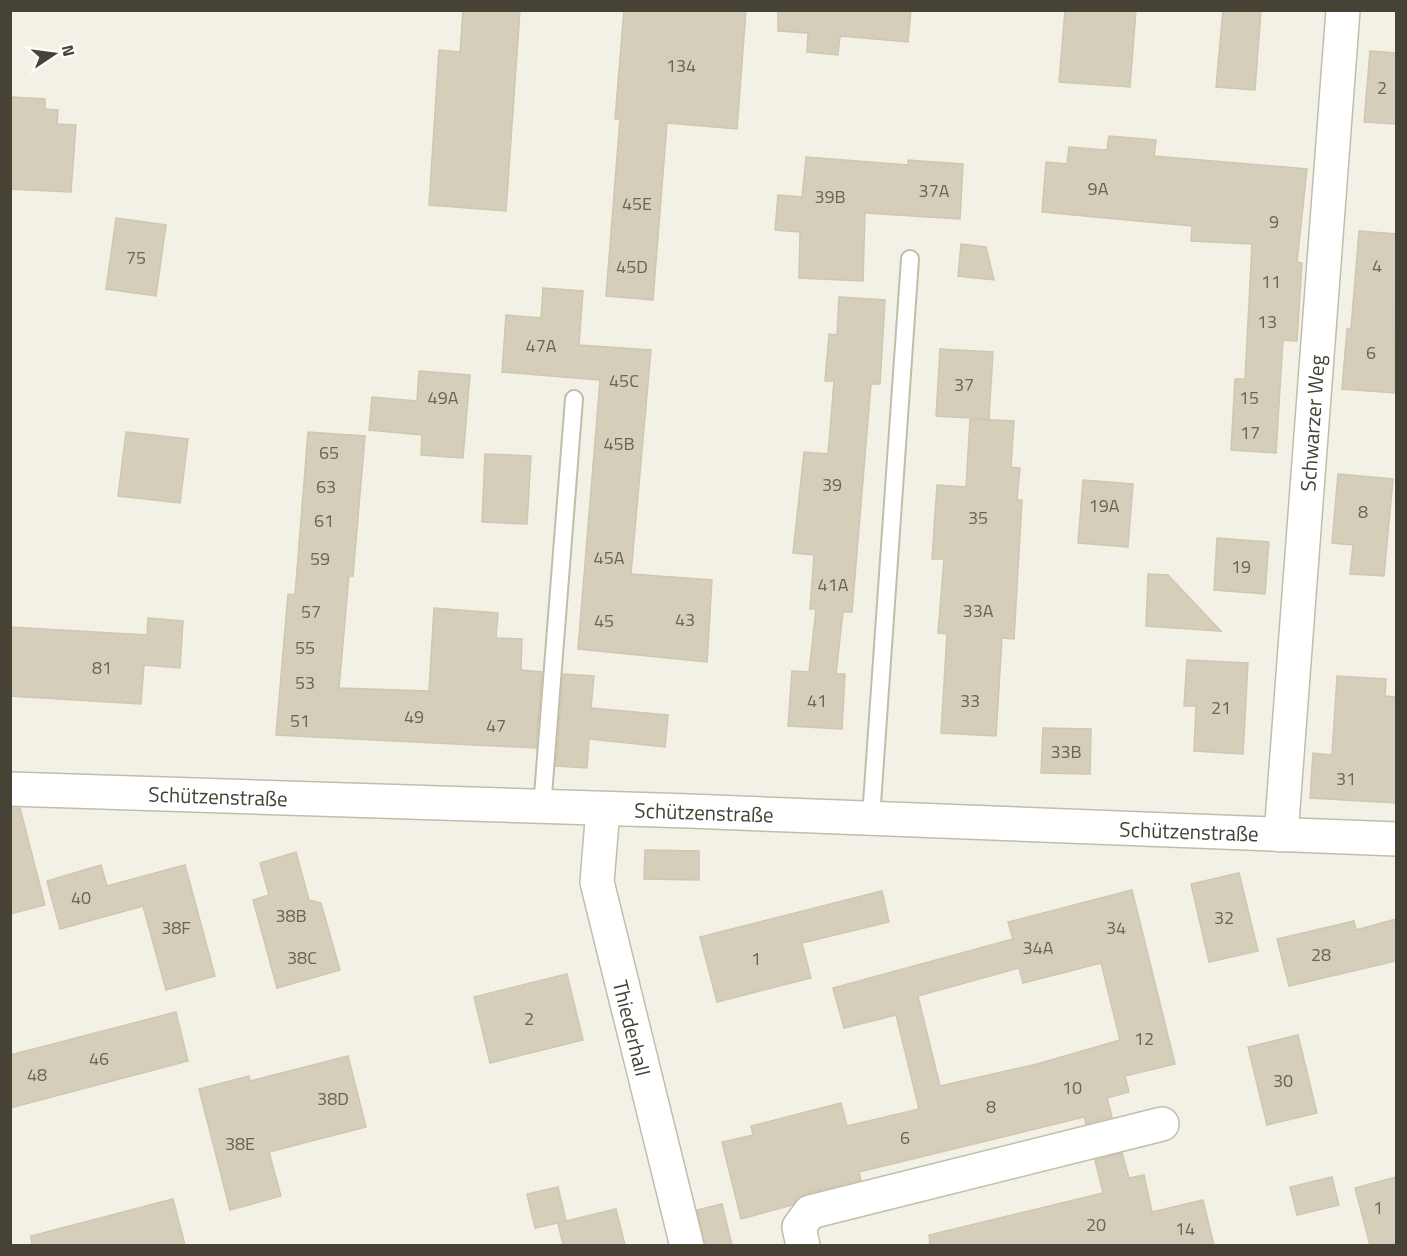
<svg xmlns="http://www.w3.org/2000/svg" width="1407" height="1256" font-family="'Titillium Web',sans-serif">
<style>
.building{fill:#d5cebb;stroke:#d0c7ae;stroke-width:1.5;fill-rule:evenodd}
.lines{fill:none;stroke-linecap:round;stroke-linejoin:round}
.service-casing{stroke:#c2bdab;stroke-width:20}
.minor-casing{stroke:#c2bdab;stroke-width:36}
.service{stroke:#fff;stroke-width:16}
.minor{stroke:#fff;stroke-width:33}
.labels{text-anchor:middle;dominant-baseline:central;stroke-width:4.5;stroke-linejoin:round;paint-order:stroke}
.number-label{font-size:18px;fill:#6a6556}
.street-label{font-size:21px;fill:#464235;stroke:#fff}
</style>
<rect width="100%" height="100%" fill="#f3f1e6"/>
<!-- building -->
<path class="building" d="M 463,10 L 520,10 L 506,211 L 429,205 L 439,50 L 460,52 Z
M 624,10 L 746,10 L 737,129 L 667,123 L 653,300 L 606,296 L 620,119 L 615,119 Z
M 778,10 L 911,10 L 908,42 L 840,36 L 838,55 L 807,52 L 808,33 L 778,31 Z
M 1065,10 L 1136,10 L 1130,87 L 1059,82 Z
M 1223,10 L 1261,10 L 1255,90 L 1216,87 Z
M 1370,51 L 1396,53 L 1396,124 L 1364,122 Z
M 10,97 L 45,99 L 45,109 L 58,110 L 57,124 L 76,125 L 71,192 L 10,189 Z
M 1109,136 L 1156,140 L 1154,156 L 1307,169 L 1297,262 L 1302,263 L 1297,341 L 1283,340 L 1276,453 L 1231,450 L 1235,379 L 1245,379 L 1252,244 L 1191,241 L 1192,226 L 1042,212 L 1046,162 L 1067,164 L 1069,147 L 1107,150 Z
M 806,157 L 908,165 L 908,160 L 963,164 L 960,219 L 865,213 L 863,281 L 799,278 L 800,232 L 775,230 L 778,195 L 802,197 Z
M 116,218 L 166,225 L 156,296 L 106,289 Z
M 1359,231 L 1396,234 L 1395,393 L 1342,389 L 1347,329 L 1351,329 Z
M 961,244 L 986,247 L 994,280 L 958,276 Z
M 543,288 L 583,291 L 579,345 L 651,350 L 631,574 L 712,580 L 707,662 L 578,649 L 600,380 L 502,372 L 506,315 L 541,318 Z
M 839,297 L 885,300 L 880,384 L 871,384 L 852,612 L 843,612 L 836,674 L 845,674 L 842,729 L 788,726 L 792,671 L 809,672 L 816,609 L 810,609 L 814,555 L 793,553 L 804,452 L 828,454 L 834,381 L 825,381 L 829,334 L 837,335 Z
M 940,349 L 993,352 L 989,419 L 936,416 Z
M 419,371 L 470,375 L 463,458 L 421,455 L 422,435 L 369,430 L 372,397 L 417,401 Z
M 970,419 L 1014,421 L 1011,467 L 1020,468 L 1017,500 L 1022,500 L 1014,639 L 1002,638 L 996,736 L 941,733 L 947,634 L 938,633 L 944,559 L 932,559 L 937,485 L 966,487 Z
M 126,432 L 188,439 L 180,503 L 118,496 Z
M 308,432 L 365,436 L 353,576 L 349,576 L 339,688 L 429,691 L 434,608 L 498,613 L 496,638 L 522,639 L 521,670 L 542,672 L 536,748 L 276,735 L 288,594 L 295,595 Z
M 485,454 L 531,456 L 527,524 L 482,522 Z
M 1338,474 L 1393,479 L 1384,576 L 1350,574 L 1353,545 L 1332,543 Z
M 1083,480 L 1133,484 L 1128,547 L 1078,543 Z
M 1217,538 L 1269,542 L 1265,594 L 1214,590 Z
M 1148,574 L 1168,575 L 1221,631 L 1146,626 Z
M 148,618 L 183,621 L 180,668 L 144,665 L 141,704 L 10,696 L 10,627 L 147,635 Z
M 1187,660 L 1248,663 L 1243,754 L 1194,751 L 1196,706 L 1184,706 Z
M 563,674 L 594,676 L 591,708 L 668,715 L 665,747 L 589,739 L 587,768 L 556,766 Z
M 1337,676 L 1386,679 L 1385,696 L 1396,697 L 1396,803 L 1310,798 L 1313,753 L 1332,755 Z
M 1043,728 L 1091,729 L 1090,774 L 1041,773 Z
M 10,808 L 20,808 L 45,905 L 10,914 Z
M 645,850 L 699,851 L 699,880 L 644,879 Z
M 296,852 L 309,900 L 321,903 L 340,970 L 277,988 L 253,900 L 269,895 L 260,863 Z
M 101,865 L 107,886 L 185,865 L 215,976 L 166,990 L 143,906 L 60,929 L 47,881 Z
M 1239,873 L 1258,951 L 1209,962 L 1191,884 Z
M 1132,890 L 1175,1064 L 1125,1076 L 1129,1092 L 1107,1098 L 1112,1117 L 1086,1124 L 1084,1117 L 859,1172 L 861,1180 L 805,1194 L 792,1205 L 741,1219 L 722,1142 L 753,1135 L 751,1126 L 841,1103 L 847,1126 L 919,1109 L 896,1015 L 844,1028 L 833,988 L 1013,939 L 1008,922 ZM 1101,963 L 1120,1040 L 1037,1064 L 940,1086 L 918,996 L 1019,968 L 1023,983 Z
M 882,891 L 889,922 L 802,943 L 811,978 L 717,1002 L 700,937 Z
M 1396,919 L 1396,961 L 1289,986 L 1277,939 L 1354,921 L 1356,930 Z
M 567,974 L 583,1040 L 490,1063 L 474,997 Z
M 176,1012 L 188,1061 L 10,1108 L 10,1055 Z
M 1298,1035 L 1317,1113 L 1267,1125 L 1248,1047 Z
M 348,1056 L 366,1127 L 269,1152 L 281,1196 L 230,1210 L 199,1089 L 249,1076 L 250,1081 Z
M 1122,1153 L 1129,1178 L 1144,1175 L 1152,1212 L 1203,1200 L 1214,1245 L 930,1245 L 929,1235 L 1103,1193 L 1095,1160 Z
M 1332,1177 L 1339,1205 L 1297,1215 L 1290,1187 Z
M 1396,1177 L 1396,1245 L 1370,1245 L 1355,1188 Z
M 558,1187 L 566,1221 L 535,1228 L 527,1194 Z
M 173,1199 L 185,1245 L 32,1245 L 31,1236 Z
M 722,1204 L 732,1245 L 705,1245 L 697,1210 Z
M 616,1209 L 625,1245 L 563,1245 L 558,1223 Z"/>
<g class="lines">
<defs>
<path id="service" d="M 542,808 L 574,399
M 871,818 L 910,259"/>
<path id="minor" d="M 10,789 L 689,811 L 1396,839
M 603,809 L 597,882 L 687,1246
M 1281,835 L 1343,10
M 803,1246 L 799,1227 L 810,1212 L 1162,1124"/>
</defs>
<!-- service casing -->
<use href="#service" class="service-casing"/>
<!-- minor casing -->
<use href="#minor" class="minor-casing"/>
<!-- service -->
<use href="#service" class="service"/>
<!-- minor -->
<use href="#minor" class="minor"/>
</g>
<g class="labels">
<!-- number labels -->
<g class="number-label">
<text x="681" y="65">134</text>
<text x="1382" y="87">2</text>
<text x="1098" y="188">9A</text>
<text x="934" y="190">37A</text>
<text x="830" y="196">39B</text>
<text x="637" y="203">45E</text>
<text x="1274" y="221">9</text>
<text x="136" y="257">75</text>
<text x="1377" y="265">4</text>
<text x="632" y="266">45D</text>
<text x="1271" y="281">11</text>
<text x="1267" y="321">13</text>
<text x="541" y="345">47A</text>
<text x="1371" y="352">6</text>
<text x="624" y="380">45C</text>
<text x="964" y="384">37</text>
<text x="443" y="397">49A</text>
<text x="1249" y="397">15</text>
<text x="1250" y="432">17</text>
<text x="619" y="443">45B</text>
<text x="329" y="452">65</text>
<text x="832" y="484">39</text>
<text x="326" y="486">63</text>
<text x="1104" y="505">19A</text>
<text x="1363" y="511">8</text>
<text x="978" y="517">35</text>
<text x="324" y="520">61</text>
<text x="609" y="557">45A</text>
<text x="320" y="558">59</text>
<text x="1241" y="566">19</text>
<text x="833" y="584">41A</text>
<text x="978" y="610">33A</text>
<text x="311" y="611">57</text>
<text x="685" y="619">43</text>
<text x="604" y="620">45</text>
<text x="305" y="647">55</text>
<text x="102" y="667">81</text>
<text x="305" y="682">53</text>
<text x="817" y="700">41</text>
<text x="970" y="700">33</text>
<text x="1221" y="707">21</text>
<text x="414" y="716">49</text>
<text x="300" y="720">51</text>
<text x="496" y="725">47</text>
<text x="1066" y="751">33B</text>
<text x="1346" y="778">31</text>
<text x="81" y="897">40</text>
<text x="291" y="915">38B</text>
<text x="1224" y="917">32</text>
<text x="176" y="927">38F</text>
<text x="1116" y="927">34</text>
<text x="1038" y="947">34A</text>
<text x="1321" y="954">28</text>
<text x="302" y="957">38C</text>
<text x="756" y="958">1</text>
<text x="529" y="1018">2</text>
<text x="1144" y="1038">12</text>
<text x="99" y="1058">46</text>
<text x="37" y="1074">48</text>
<text x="1283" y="1080">30</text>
<text x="1072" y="1087">10</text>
<text x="333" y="1098">38D</text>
<text x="991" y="1106">8</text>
<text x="905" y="1137">6</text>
<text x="240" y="1143">38E</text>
<text x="1378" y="1207">1</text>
<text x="1096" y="1224">20</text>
<text x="1185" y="1228">14</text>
</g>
<!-- street labels -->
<g class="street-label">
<text transform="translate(1312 423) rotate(-86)">Schwarzer Weg</text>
<text transform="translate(218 796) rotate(2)">Schützenstraße</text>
<text transform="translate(704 812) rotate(2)">Schützenstraße</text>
<text transform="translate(1189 831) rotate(2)">Schützenstraße</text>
<text transform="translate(632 1028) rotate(76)">Thiederhall</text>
</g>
</g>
<!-- border -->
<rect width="1407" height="1256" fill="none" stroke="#464235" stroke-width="24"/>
<!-- north arrow -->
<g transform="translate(54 54) rotate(77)" stroke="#ffffff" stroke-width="4.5" paint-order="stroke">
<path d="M0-4.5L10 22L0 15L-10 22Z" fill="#464235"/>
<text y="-9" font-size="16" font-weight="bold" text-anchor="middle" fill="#464235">N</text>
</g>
</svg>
